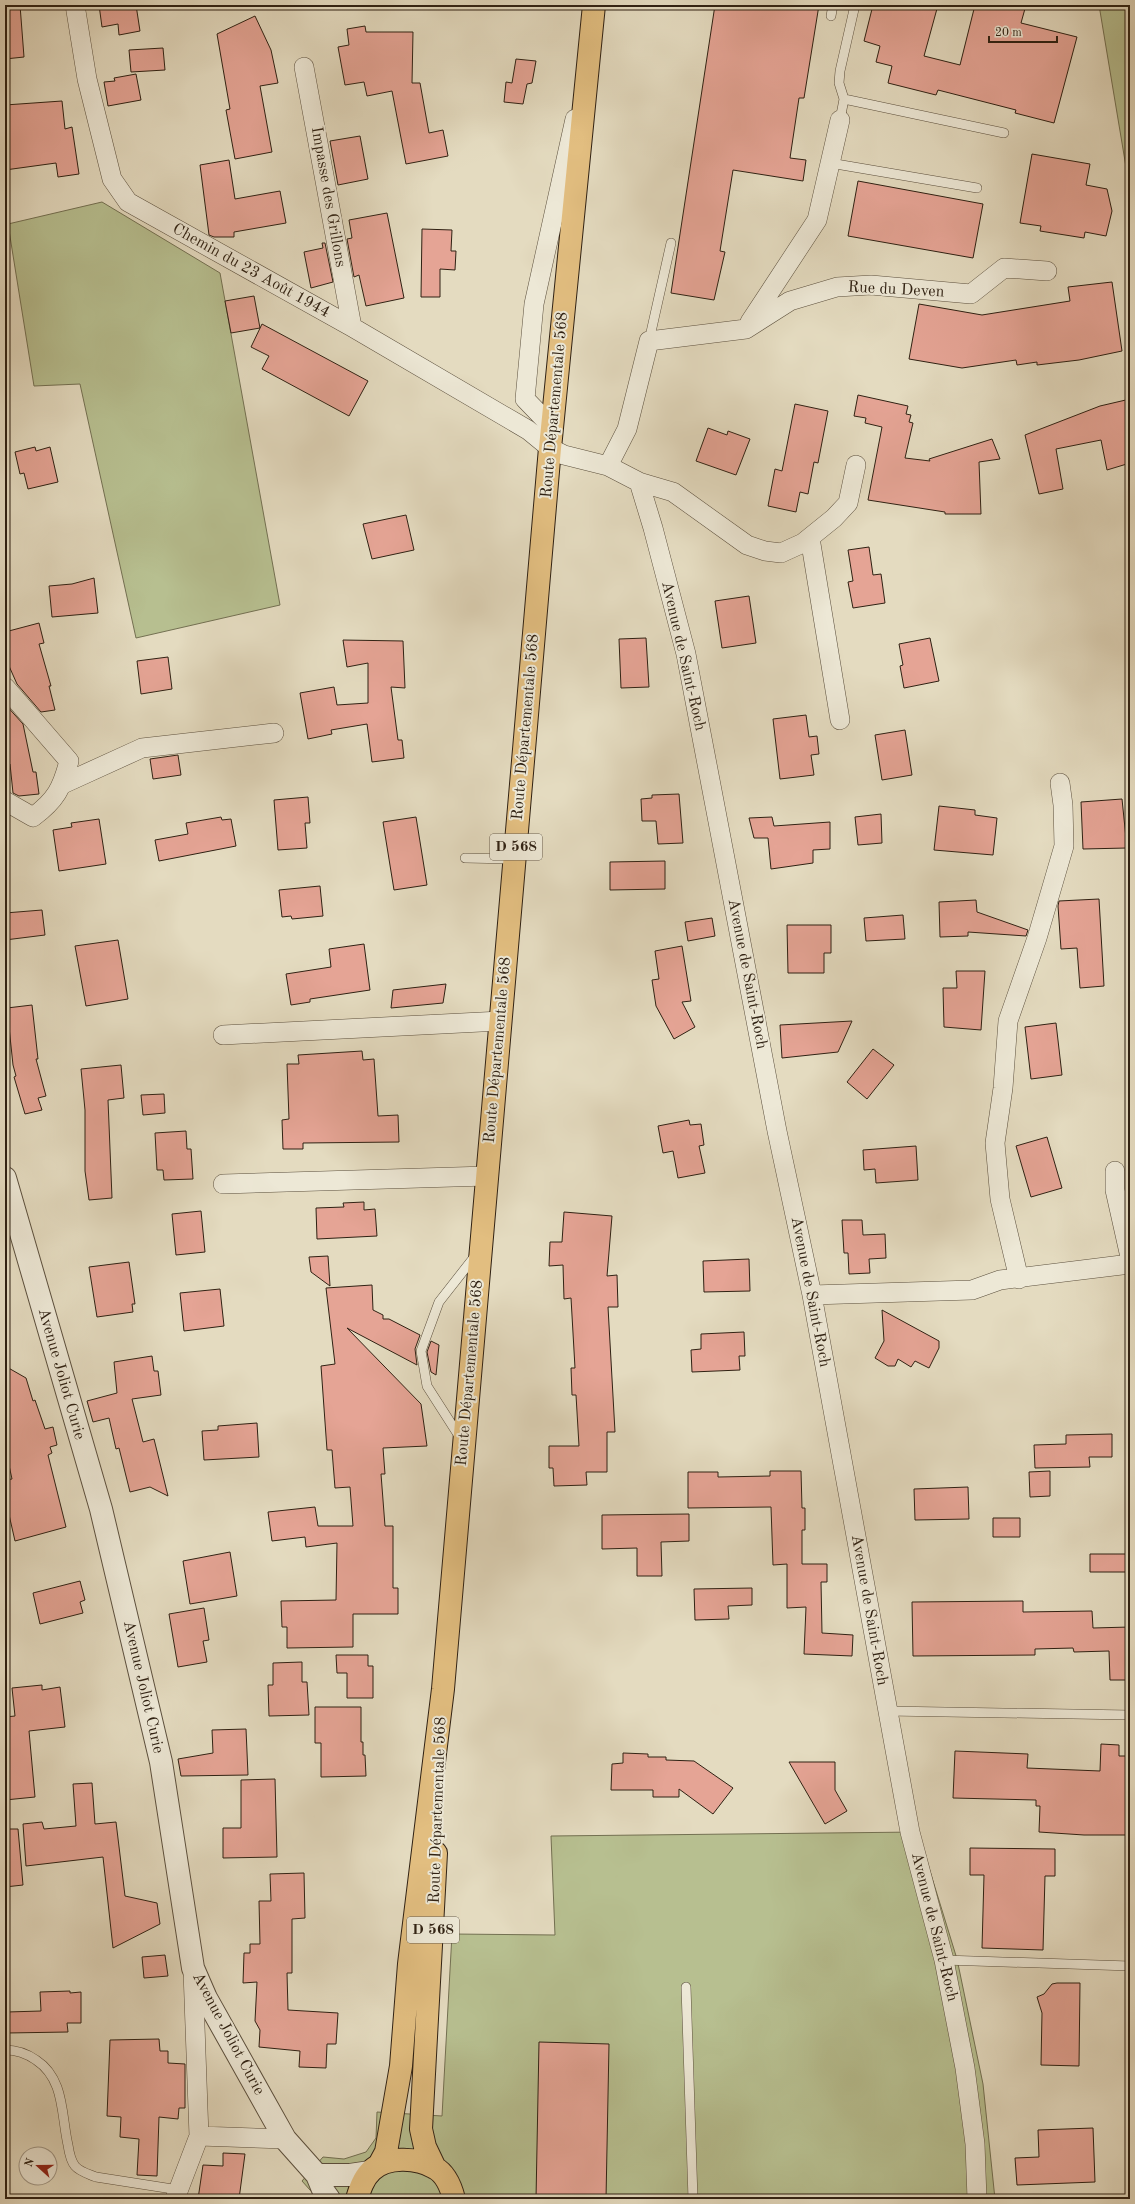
<svg xmlns="http://www.w3.org/2000/svg" width="1135" height="2204" font-family="'Old Standard TT',serif">
<style>
.green{fill:#b7bf90;stroke:#737052}
.building{fill:#e5a495;stroke:#2f2113}
.lines{fill:none;stroke-linecap:round;stroke-linejoin:round}
.service-casing{stroke:#5c503e;stroke-width:10}
.minor-casing{stroke:#5c503e;stroke-width:20}
.tertiary-casing{stroke:#5c503e;stroke-width:24}
.primary-casing{stroke:#2f2113;stroke-width:24}
.service{stroke:#ede8d6;stroke-width:9}
.minor{stroke:#ede8d6;stroke-width:19}
.tertiary{stroke:#ede8d6;stroke-width:22}
.primary{stroke:#e2be80;stroke-width:22}
.labels{text-anchor:middle;dominant-baseline:central;stroke-width:4;stroke-linejoin:round;paint-order:stroke}
.shield{fill:#ede8d6;stroke:#685d4e;stroke-width:1}
.shield-label{font-size:15px;font-weight:bold;fill:#2f2113}
.street-label{font-size:16px;fill:#2f2113;stroke:#ede8d6}
</style>
<rect width="100%" height="100%" fill="#e4dbc0"/>
<filter id="stains"><feTurbulence type="fractalNoise" baseFrequency=".005" numOctaves="4"/><feColorMatrix values="0 0 0 0 .2 0 0 0 0 .09 0 0 0 0 .02 0 0 0 .5 -.17"/></filter>
<radialGradient id="worn" r=".72"><stop offset=".6" stop-color="#630" stop-opacity="0"/><stop offset="1" stop-color="#630" stop-opacity=".3"/></radialGradient>
<!-- green -->
<path class="green" d="M 1099,5 L 1130,5 L 1130,191 Z
M 102,202 L 220,273 L 280,605 L 136,638 L 80,384 L 34,386 L 8,224 Z
M 918,1832 L 957,1959 L 983,2084 L 995,2199 L 318,2199 L 302,2181 L 323,2157 L 344,2159 L 366,2152 L 376,2138 L 377,2112 L 442,2116 L 452,1934 L 555,1935 L 551,1836 Z"/>
<!-- building -->
<path class="building" d="M 5,5 L 20,5 L 24,57 L 5,59 Z
M 99,5 L 136,5 L 140,31 L 119,35 L 118,24 L 102,27 Z
M 715,5 L 819,5 L 804,98 L 799,98 L 790,158 L 806,160 L 803,181 L 733,170 L 720,251 L 725,252 L 714,300 L 671,293 Z
M 873,5 L 938,5 L 924,56 L 960,65 L 975,5 L 1026,5 L 1021,23 L 1077,37 L 1054,123 L 1015,113 L 1016,110 L 938,90 L 936,95 L 888,83 L 892,66 L 876,62 L 880,46 L 864,41 Z
M 255,16 L 271,50 L 278,83 L 260,86 L 272,152 L 235,159 L 226,110 L 230,109 L 217,34 Z
M 365,26 L 366,32 L 413,32 L 412,83 L 420,83 L 429,133 L 443,130 L 448,156 L 406,164 L 392,91 L 367,96 L 364,82 L 345,85 L 338,47 L 349,45 L 347,29 Z
M 163,48 L 165,70 L 131,72 L 129,50 Z
M 516,59 L 536,61 L 532,83 L 527,84 L 523,104 L 504,102 L 506,82 L 512,83 Z
M 136,74 L 141,100 L 108,106 L 104,82 L 115,81 L 114,78 Z
M 62,101 L 65,129 L 72,127 L 79,174 L 58,177 L 56,163 L 5,170 L 5,105 Z
M 360,136 L 368,179 L 338,185 L 330,141 Z
M 1032,154 L 1090,164 L 1086,185 L 1107,189 L 1112,211 L 1106,236 L 1085,232 L 1084,238 L 1040,231 L 1041,226 L 1020,223 Z
M 229,160 L 235,199 L 280,191 L 286,223 L 234,232 L 234,237 L 214,237 L 209,235 L 200,165 Z
M 858,181 L 983,204 L 973,258 L 848,236 Z
M 387,213 L 404,298 L 366,306 L 359,275 L 354,277 L 347,239 L 352,238 L 349,220 Z
M 422,229 L 452,230 L 451,251 L 456,251 L 455,270 L 440,269 L 440,297 L 421,297 Z
M 322,243 L 325,243 L 333,282 L 311,288 L 304,252 L 323,248 Z
M 1112,282 L 1122,351 L 1079,360 L 1037,365 L 1037,362 L 1017,365 L 1016,360 L 962,368 L 909,359 L 919,304 L 982,315 L 1070,301 L 1068,287 Z
M 254,296 L 260,328 L 231,333 L 225,301 Z
M 262,324 L 368,381 L 349,416 L 262,369 L 269,356 L 251,347 Z
M 858,395 L 908,406 L 906,414 L 911,415 L 909,422 L 913,423 L 905,458 L 930,461 L 929,459 L 992,439 L 1000,459 L 979,462 L 981,514 L 945,514 L 945,512 L 868,500 L 882,427 L 865,423 L 866,418 L 854,416 Z
M 1130,399 L 1130,424 L 1126,425 L 1130,445 L 1130,463 L 1107,470 L 1101,440 L 1056,449 L 1063,489 L 1039,494 L 1025,435 L 1100,406 Z
M 795,404 L 828,411 L 818,463 L 814,462 L 808,494 L 800,492 L 796,512 L 768,506 L 775,469 L 782,471 Z
M 708,428 L 727,435 L 728,431 L 750,439 L 736,475 L 696,461 Z
M 35,447 L 36,451 L 50,447 L 58,482 L 28,489 L 24,473 L 20,474 L 15,452 Z
M 406,515 L 414,550 L 372,559 L 363,524 Z
M 869,547 L 873,575 L 881,574 L 885,603 L 853,608 L 848,582 L 853,581 L 848,550 Z
M 94,578 L 98,613 L 52,617 L 49,586 L 72,584 Z
M 749,596 L 756,643 L 722,648 L 715,601 Z
M 39,623 L 44,643 L 39,644 L 51,686 L 49,686 L 55,710 L 41,712 L 17,684 L 5,657 L 5,632 Z
M 646,638 L 649,687 L 621,688 L 619,639 Z
M 930,638 L 939,681 L 904,688 L 900,666 L 903,665 L 899,644 Z
M 343,640 L 403,641 L 405,688 L 391,687 L 398,740 L 402,740 L 404,758 L 372,762 L 367,724 L 331,730 L 332,734 L 308,739 L 300,693 L 334,687 L 337,705 L 368,703 L 368,663 L 347,667 Z
M 168,657 L 172,689 L 141,694 L 137,661 Z
M 5,704 L 23,724 L 33,772 L 36,772 L 39,794 L 19,796 L 13,793 L 10,764 L 5,765 Z
M 806,715 L 809,737 L 817,736 L 819,754 L 811,755 L 814,775 L 780,779 L 773,719 Z
M 905,730 L 912,775 L 882,780 L 875,735 Z
M 178,755 L 181,775 L 153,779 L 150,759 Z
M 679,794 L 683,843 L 658,844 L 656,821 L 642,821 L 641,799 L 652,798 L 652,795 Z
M 308,797 L 310,823 L 305,823 L 307,848 L 278,850 L 274,800 Z
M 1122,799 L 1127,848 L 1083,849 L 1081,802 Z
M 939,806 L 975,810 L 975,815 L 997,818 L 993,855 L 934,850 Z
M 881,814 L 882,843 L 858,845 L 855,817 Z
M 221,817 L 222,820 L 231,819 L 236,846 L 159,861 L 155,840 L 188,834 L 186,823 Z
M 416,817 L 427,885 L 394,890 L 383,822 Z
M 772,817 L 774,826 L 830,822 L 830,849 L 813,850 L 813,863 L 771,869 L 768,838 L 754,838 L 749,818 Z
M 99,819 L 106,864 L 59,871 L 53,830 L 72,827 L 71,823 Z
M 665,861 L 665,889 L 610,890 L 610,862 Z
M 320,886 L 323,916 L 292,919 L 291,916 L 282,917 L 279,890 Z
M 1099,899 L 1104,986 L 1080,988 L 1077,948 L 1061,949 L 1058,906 L 1059,901 Z
M 976,900 L 977,912 L 1028,930 L 1026,936 L 968,932 L 968,936 L 940,937 L 939,902 Z
M 42,910 L 45,935 L 5,940 L 5,913 Z
M 903,915 L 905,939 L 866,941 L 864,918 Z
M 712,918 L 715,936 L 688,941 L 685,922 Z
M 787,925 L 831,925 L 831,953 L 824,953 L 824,973 L 788,973 Z
M 118,940 L 128,999 L 86,1006 L 75,946 Z
M 364,944 L 370,990 L 310,999 L 310,1002 L 291,1005 L 286,974 L 331,967 L 329,949 Z
M 682,946 L 691,1001 L 682,1002 L 695,1027 L 674,1039 L 656,1006 L 652,980 L 659,979 L 655,951 Z
M 956,971 L 985,971 L 981,1030 L 944,1027 L 943,988 L 957,988 Z
M 446,984 L 443,1003 L 391,1008 L 393,990 Z
M 32,1005 L 38,1059 L 36,1059 L 46,1096 L 38,1098 L 42,1110 L 25,1114 L 14,1077 L 16,1076 L 13,1065 L 7,1008 Z
M 852,1021 L 838,1052 L 782,1058 L 780,1025 Z
M 1056,1023 L 1062,1075 L 1031,1079 L 1025,1027 Z
M 873,1049 L 894,1065 L 867,1099 L 847,1082 Z
M 362,1051 L 363,1060 L 374,1059 L 378,1116 L 398,1115 L 399,1142 L 303,1143 L 303,1149 L 283,1149 L 282,1120 L 289,1119 L 287,1064 L 299,1064 L 298,1055 Z
M 121,1065 L 124,1098 L 108,1100 L 112,1198 L 89,1200 L 85,1171 L 85,1110 L 81,1069 Z
M 164,1094 L 165,1113 L 143,1115 L 141,1095 Z
M 689,1120 L 690,1125 L 701,1124 L 704,1145 L 699,1146 L 705,1173 L 678,1178 L 673,1151 L 663,1153 L 658,1126 Z
M 186,1131 L 187,1149 L 191,1149 L 193,1179 L 164,1180 L 163,1170 L 157,1170 L 155,1133 Z
M 1047,1137 L 1062,1188 L 1031,1197 L 1016,1146 Z
M 916,1146 L 918,1180 L 876,1183 L 875,1169 L 864,1170 L 863,1150 Z
M 364,1202 L 364,1210 L 375,1209 L 377,1236 L 317,1239 L 316,1208 L 344,1207 L 343,1203 Z
M 201,1211 L 205,1252 L 176,1255 L 172,1214 Z
M 564,1212 L 612,1216 L 607,1276 L 617,1275 L 618,1307 L 608,1307 L 615,1432 L 607,1432 L 607,1472 L 586,1472 L 587,1485 L 554,1486 L 553,1468 L 549,1468 L 549,1446 L 579,1446 L 576,1395 L 572,1395 L 571,1368 L 575,1368 L 571,1298 L 564,1299 L 563,1265 L 549,1266 L 550,1242 L 562,1242 Z
M 842,1220 L 862,1220 L 863,1235 L 885,1234 L 886,1258 L 869,1259 L 870,1273 L 849,1274 L 848,1253 L 844,1253 Z
M 328,1256 L 330,1286 L 311,1272 L 309,1257 Z
M 749,1259 L 750,1291 L 704,1292 L 703,1261 Z
M 129,1262 L 135,1304 L 132,1304 L 133,1312 L 97,1317 L 89,1267 Z
M 372,1285 L 373,1310 L 383,1315 L 383,1319 L 389,1319 L 420,1335 L 415,1349 L 417,1365 L 347,1328 L 421,1404 L 427,1446 L 383,1448 L 385,1474 L 381,1474 L 385,1526 L 393,1526 L 393,1588 L 398,1588 L 398,1614 L 353,1614 L 353,1647 L 287,1648 L 287,1627 L 282,1627 L 281,1601 L 336,1600 L 337,1543 L 306,1547 L 305,1537 L 272,1541 L 268,1512 L 315,1507 L 318,1526 L 353,1526 L 350,1487 L 335,1488 L 332,1450 L 327,1450 L 321,1366 L 335,1364 L 326,1288 Z
M 220,1289 L 224,1326 L 184,1331 L 180,1293 Z
M 882,1310 L 939,1341 L 939,1348 L 929,1368 L 915,1361 L 911,1367 L 898,1359 L 895,1366 L 888,1366 L 875,1358 L 884,1341 Z
M 744,1332 L 745,1356 L 739,1356 L 740,1370 L 692,1372 L 691,1350 L 701,1349 L 701,1334 Z
M 431,1341 L 439,1345 L 436,1375 L 431,1372 L 427,1352 Z
M 152,1356 L 154,1371 L 158,1371 L 161,1395 L 132,1399 L 143,1442 L 154,1439 L 168,1496 L 150,1487 L 130,1492 L 119,1448 L 116,1449 L 109,1418 L 93,1422 L 87,1401 L 117,1393 L 114,1362 Z
M 5,1366 L 26,1378 L 33,1401 L 35,1400 L 45,1429 L 53,1427 L 57,1445 L 50,1447 L 52,1453 L 48,1455 L 66,1527 L 15,1541 L 5,1497 L 5,1480 L 12,1479 L 5,1447 Z
M 257,1423 L 259,1457 L 204,1460 L 202,1431 L 218,1430 L 218,1426 Z
M 1112,1434 L 1112,1457 L 1089,1457 L 1090,1467 L 1035,1468 L 1034,1445 L 1066,1444 L 1066,1435 Z
M 770,1471 L 801,1471 L 802,1508 L 805,1508 L 805,1530 L 802,1530 L 802,1564 L 827,1564 L 827,1582 L 821,1582 L 822,1633 L 853,1635 L 852,1656 L 804,1654 L 806,1607 L 787,1608 L 787,1564 L 773,1565 L 771,1507 L 688,1508 L 688,1472 L 718,1472 L 718,1477 L 770,1476 Z
M 1050,1471 L 1050,1496 L 1030,1497 L 1029,1472 Z
M 968,1487 L 969,1519 L 915,1520 L 914,1489 Z
M 689,1514 L 689,1541 L 661,1542 L 662,1576 L 637,1576 L 637,1548 L 602,1549 L 602,1515 Z
M 993,1518 L 1020,1518 L 1020,1537 L 993,1537 Z
M 230,1552 L 237,1596 L 190,1604 L 183,1561 Z
M 1090,1554 L 1130,1554 L 1130,1572 L 1090,1572 Z
M 80,1581 L 85,1600 L 80,1602 L 83,1613 L 40,1624 L 33,1593 Z
M 752,1588 L 752,1605 L 728,1606 L 729,1619 L 695,1620 L 694,1589 Z
M 1023,1601 L 1023,1612 L 1092,1611 L 1093,1628 L 1130,1627 L 1130,1680 L 1110,1680 L 1109,1651 L 1074,1652 L 1073,1648 L 1035,1649 L 1035,1655 L 913,1656 L 912,1602 Z
M 204,1608 L 209,1640 L 203,1641 L 207,1662 L 178,1667 L 169,1614 Z
M 336,1655 L 368,1655 L 368,1666 L 373,1666 L 373,1698 L 347,1698 L 347,1673 L 337,1673 Z
M 302,1662 L 302,1682 L 307,1682 L 309,1715 L 269,1716 L 268,1685 L 273,1685 L 273,1663 Z
M 42,1685 L 42,1690 L 60,1687 L 65,1727 L 29,1731 L 35,1797 L 5,1800 L 5,1717 L 15,1716 L 12,1688 Z
M 315,1707 L 361,1707 L 361,1742 L 363,1742 L 363,1755 L 365,1755 L 366,1776 L 321,1777 L 321,1743 L 315,1743 Z
M 246,1729 L 248,1775 L 181,1776 L 178,1759 L 213,1753 L 212,1730 Z
M 1101,1744 L 1119,1745 L 1119,1756 L 1130,1756 L 1128,1795 L 1130,1796 L 1130,1835 L 1084,1835 L 1039,1832 L 1040,1806 L 1036,1806 L 1036,1800 L 953,1798 L 955,1751 L 1028,1754 L 1027,1768 L 1100,1771 Z
M 623,1753 L 648,1754 L 648,1757 L 666,1757 L 666,1760 L 694,1761 L 733,1788 L 713,1814 L 679,1789 L 679,1797 L 653,1797 L 653,1790 L 611,1790 L 612,1764 L 623,1763 Z
M 789,1762 L 835,1762 L 835,1790 L 847,1811 L 825,1824 Z
M 275,1779 L 277,1857 L 223,1858 L 223,1828 L 241,1828 L 241,1780 Z
M 92,1783 L 95,1824 L 116,1822 L 125,1896 L 157,1903 L 160,1924 L 113,1948 L 103,1857 L 26,1866 L 23,1824 L 42,1822 L 44,1829 L 76,1826 L 73,1784 Z
M 5,1829 L 18,1829 L 23,1885 L 5,1887 Z
M 970,1848 L 1055,1849 L 1055,1876 L 1045,1876 L 1043,1950 L 982,1948 L 984,1875 L 970,1875 Z
M 304,1873 L 305,1918 L 292,1919 L 292,1973 L 287,1973 L 288,2010 L 338,2013 L 336,2044 L 327,2044 L 326,2068 L 299,2067 L 300,2051 L 259,2047 L 260,2030 L 255,2021 L 257,1982 L 243,1983 L 244,1953 L 250,1953 L 250,1944 L 260,1944 L 259,1901 L 271,1901 L 270,1874 Z
M 165,1955 L 168,1976 L 144,1978 L 142,1957 Z
M 1057,1983 L 1080,1983 L 1079,2066 L 1041,2065 L 1042,2013 L 1037,1997 L 1044,1994 L 1052,1984 Z
M 70,1991 L 70,1993 L 81,1992 L 81,2023 L 67,2023 L 68,2032 L 7,2033 L 7,2012 L 41,2011 L 40,1992 Z
M 159,2039 L 160,2051 L 168,2051 L 168,2063 L 185,2064 L 185,2108 L 179,2108 L 178,2119 L 159,2117 L 157,2176 L 137,2175 L 139,2139 L 120,2137 L 121,2117 L 107,2116 L 110,2040 Z
M 539,2042 L 609,2044 L 606,2199 L 536,2199 Z
M 1093,2128 L 1095,2182 L 1017,2185 L 1015,2158 L 1039,2157 L 1038,2130 Z
M 223,2153 L 245,2154 L 239,2199 L 198,2199 L 203,2165 L 223,2166 Z"/>
<g class="lines">
<defs>
<path id="service" d="M 831,16 L 833,5
M 844,99 L 1004,133
M 840,120 L 844,99 L 839,83 L 840,71 L 855,5
M 830,163 L 977,188
M 649,341 L 671,243
M 465,858 L 515,859
M 461,1439 L 427,1386 L 421,1351 L 439,1302 L 475,1256
M 888,1711 L 1130,1715
M 944,1960 L 1130,1966
M 686,1987 L 693,2199
M 5,2050 C 17,2050 26,2053 36,2060 C 65,2079 61,2115 68,2145 C 69,2152 71,2161 75,2166 C 80,2172 89,2174 96,2177 L 179,2190"/>
<path id="minor" d="M 75,5 L 87,79 L 112,179 L 128,202 L 352,327 L 528,430 L 550,448 L 564,455 L 608,466 L 639,482 L 653,528 L 686,654 L 777,1131 L 812,1295 L 910,1832 L 944,1960 L 965,2068 L 975,2144 L 977,2199
M 304,67 L 352,327
M 750,322 L 817,220 L 840,120
M 552,427 L 525,399 L 534,304 L 575,119
M 608,466 L 627,429 L 649,341 L 746,329 L 790,301 L 837,287 L 871,285 L 971,294 L 1004,268 L 1047,271
M 639,482 L 673,492 L 747,545 L 765,551 L 781,553 L 803,543 L 834,518 L 848,503 L 856,465
M 810,538 L 840,720
M 5,687 L 69,761 C 62,788 56,800 33,817 L 5,801
M 63,784 L 142,748 L 274,733
M 223,1035 L 501,1021
M 1115,1171 L 1115,1190 L 1130,1257
M 223,1184 L 487,1176
M 1019,1279 L 1000,1199 L 995,1143 L 1003,1088 L 1008,1021 L 1037,938 L 1064,846 L 1063,805 L 1060,783
M 812,1295 L 972,1290 L 1000,1280 L 1130,1264
M 199,2136 L 285,2139
M 175,2199 L 199,2136 L 193,1971"/>
<path id="tertiary" d="M 5,1178 L 101,1509 L 161,1762 L 193,1968 L 206,1998 L 285,2139 L 317,2175 L 324,2192 L 329,2199
M 317,2175 L 350,2175 L 370,2172"/>
<path id="primary" d="M 379,2165 L 386,2152 L 401,2066 L 409,1964 L 443,1689 L 550,448 L 594,5
M 435,2168 L 425,2147 L 421,2129 L 436,1853
M 357,2199 C 360,2189 363,2179 371,2171 C 386,2156 417,2157 435,2168 C 446,2174 451,2187 454,2199"/>
</defs>
<!-- service casing -->
<use href="#service" class="service-casing"/>
<!-- minor casing -->
<use href="#minor" class="minor-casing"/>
<!-- tertiary casing -->
<use href="#tertiary" class="tertiary-casing"/>
<!-- primary casing -->
<use href="#primary" class="primary-casing"/>
<!-- service -->
<use href="#service" class="service"/>
<!-- minor -->
<use href="#minor" class="minor"/>
<!-- tertiary -->
<use href="#tertiary" class="tertiary"/>
<!-- primary -->
<use href="#primary" class="primary"/>
</g>
<g class="labels">
<!-- shield labels -->
<g class="shield">
<rect x="490" y="834" width="52" height="26" rx="3"/>
<rect x="407" y="1917" width="52" height="26" rx="3"/>
</g>
<g class="shield-label">
<text x="516" y="847">D 568</text>
<text x="433" y="1930">D 568</text>
</g>
<!-- street labels -->
<g class="street-label">
<text transform="translate(328 197) rotate(80)">Impasse des Grillons</text>
<text transform="translate(251 271) rotate(29)">Chemin du 23 Août 1944</text>
<text transform="translate(896 290) rotate(3)">Rue du Deven</text>
<text transform="translate(555 405) rotate(-85)">Route Départementale 568</text>
<text transform="translate(683 656) rotate(77)">Avenue de Saint-Roch</text>
<text transform="translate(526 727) rotate(-85)">Route Départementale 568</text>
<text transform="translate(747 974) rotate(79)">Avenue de Saint-Roch</text>
<text transform="translate(498 1050) rotate(-85)">Route Départementale 568</text>
<text transform="translate(810 1292) rotate(79)">Avenue de Saint-Roch</text>
<text transform="translate(470 1373) rotate(-85)">Route Départementale 568</text>
<text transform="translate(61 1374) rotate(74)">Avenue Joliot Curie</text>
<text transform="translate(869 1610) rotate(80)">Avenue de Saint-Roch</text>
<text transform="translate(143 1687) rotate(77)">Avenue Joliot Curie</text>
<text transform="translate(438 1810) rotate(-88)">Route Départementale 568</text>
<text transform="translate(934 1927) rotate(76)">Avenue de Saint-Roch</text>
<text transform="translate(228 2034) rotate(62)">Avenue Joliot Curie</text>
</g>
</g>
<!-- margin -->
<rect width="1135" height="2204" fill="none" stroke="#e4dbc0" stroke-width="20"/>
<rect x="6" y="6" width="1123" height="2192" fill="none" stroke="#2f2113" stroke-width="2"/>
<rect x="10" y="10" width="1115" height="2184" fill="none" stroke="#2f2113"/>
<!-- north arrow -->
<g transform="translate(38 2166) rotate(291)"><circle r="19" fill="#ede8d6" stroke="#a19888"/>
<path d="M0-3L7 15L0 10L-7 15Z" fill="#8f2418"/>
<text y="-6" font-size="11" font-weight="bold" text-anchor="middle" fill="#2f2113">N</text>
</g>
<!-- scale -->
<path d="M989 36v6h68v-6" fill="none" stroke="#2f2113" stroke-width="2"/>
<text x="995" y="36" font-size="12" fill="#2f2113" stroke="#ede8d6" stroke-width="3" paint-order="stroke">20 m</text>
<rect width="100%" height="100%" filter="url(#stains)"/>
<rect width="100%" height="100%" fill="url(#worn)"/>
</svg>
